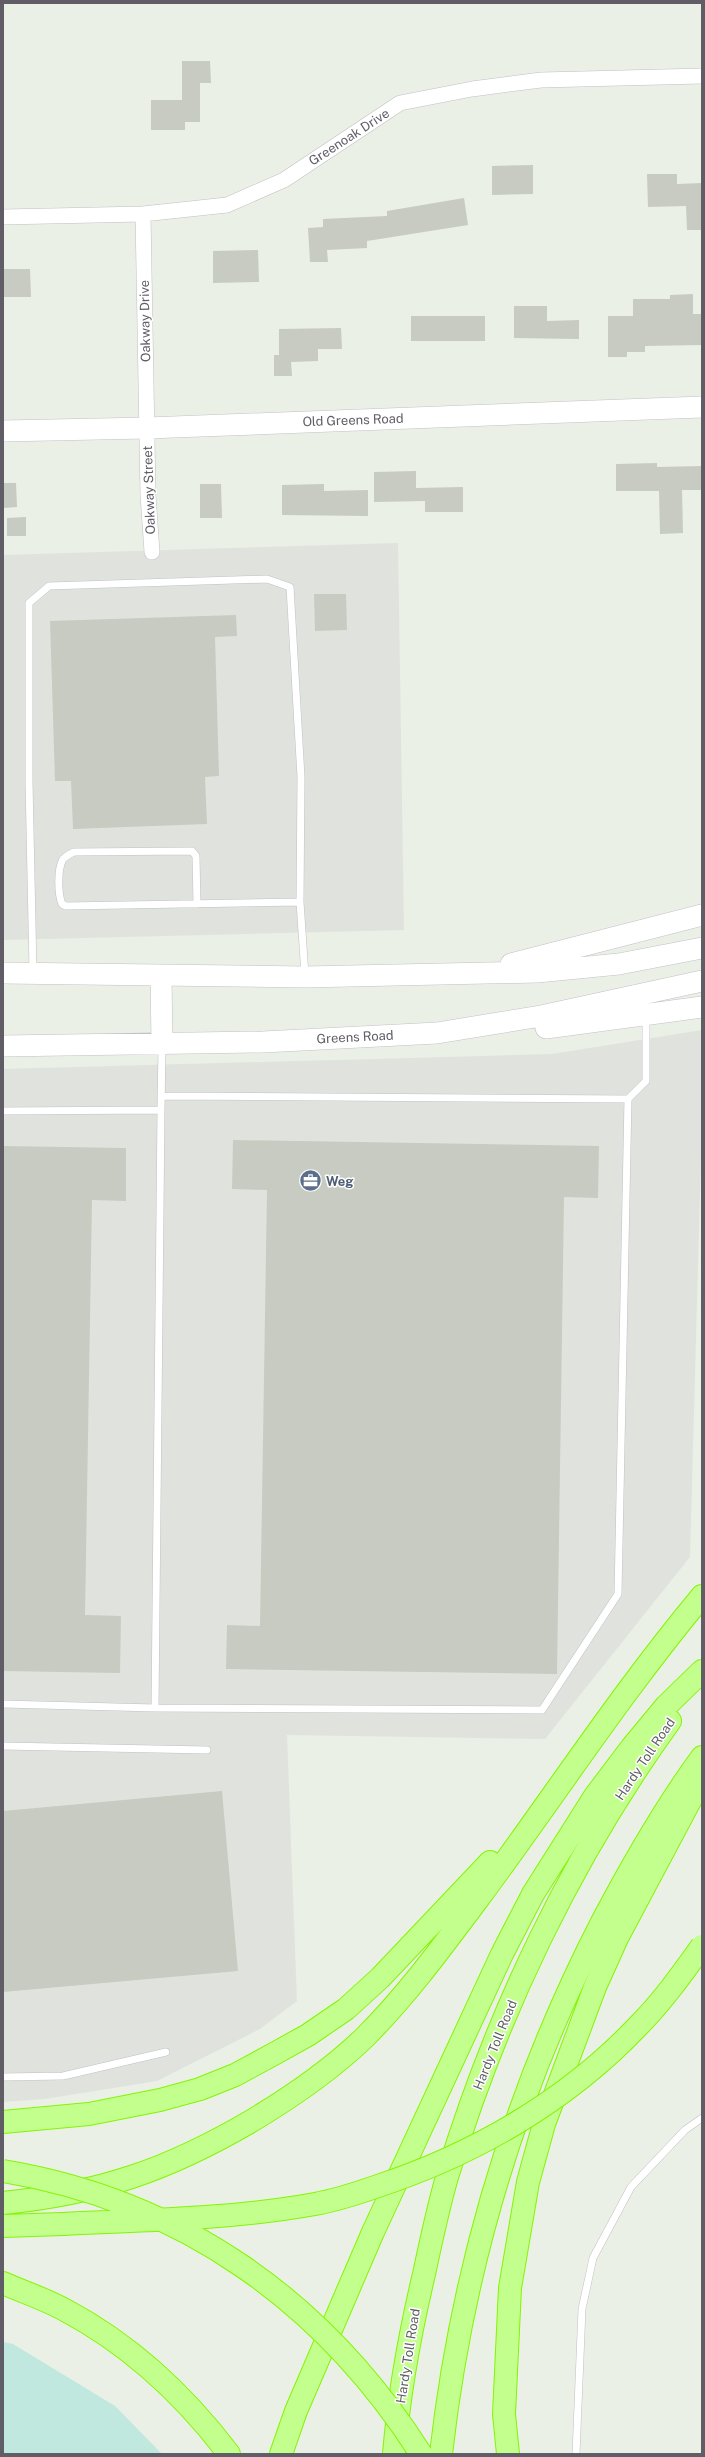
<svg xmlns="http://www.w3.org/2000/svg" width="705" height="2457" font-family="'Public Sans',sans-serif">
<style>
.industrial{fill:#e0e3dd}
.green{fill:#c1e8df}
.building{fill:#c7cbc1}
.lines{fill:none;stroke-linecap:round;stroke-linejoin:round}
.lane-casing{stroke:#c2bfc6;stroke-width:8}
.street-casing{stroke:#c2bfc6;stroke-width:16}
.secondary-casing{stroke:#c3c0c8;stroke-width:22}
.highway-casing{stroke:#83f500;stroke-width:24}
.lane{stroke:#fff;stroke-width:7}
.street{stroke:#fff;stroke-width:15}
.secondary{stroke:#fff;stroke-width:21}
.highway{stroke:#c3ff8d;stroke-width:22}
.highway-bridge-casing{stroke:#83f500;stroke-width:24;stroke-linecap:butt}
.highway-bridge{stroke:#c3ff8d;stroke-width:22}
.labels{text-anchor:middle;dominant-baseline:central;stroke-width:3;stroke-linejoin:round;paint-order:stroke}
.street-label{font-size:13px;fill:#605d66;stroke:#fff}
.service-label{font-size:13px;font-weight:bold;fill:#4e5e75;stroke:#fff;text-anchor:start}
</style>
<rect width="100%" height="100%" fill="#eaf0e5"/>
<!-- industrial -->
<path class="industrial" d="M 398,543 L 404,930 L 3,940 L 3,555 Z
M 702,1030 L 702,1119 L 690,1557 L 545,1739 L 287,1735 L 297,2001 L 260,2029 L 157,2081 L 45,2099 L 3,2102 L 3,1069 L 552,1054 Z"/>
<!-- green -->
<path class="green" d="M 3,2342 L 13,2344 L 115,2406 L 162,2454 L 3,2454 Z"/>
<!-- building -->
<path class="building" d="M 182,61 L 210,61 L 211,83 L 200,83 L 200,122 L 185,122 L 185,130 L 151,130 L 151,100 L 182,100 Z
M 533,165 L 533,194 L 492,195 L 492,166 Z
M 647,174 L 677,174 L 677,184 L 702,183 L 702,230 L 687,230 L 686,206 L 648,207 Z
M 464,198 L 468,225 L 367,241 L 367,248 L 327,250 L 328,262 L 310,262 L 308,228 L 323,227 L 323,219 L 387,216 L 387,211 Z
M 258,250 L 259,282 L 213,283 L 213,251 Z
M 3,269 L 30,269 L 31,297 L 3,297 Z
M 693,294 L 693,314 L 702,314 L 702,345 L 645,346 L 645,352 L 627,352 L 627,357 L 608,357 L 608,316 L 633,316 L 633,299 L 670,299 L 670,295 Z
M 514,306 L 547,306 L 547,321 L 579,320 L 579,339 L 514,338 Z
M 411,316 L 485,316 L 485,341 L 411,341 Z
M 341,328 L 342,349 L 318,349 L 318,361 L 291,362 L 292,376 L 274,376 L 274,355 L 279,355 L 279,329 Z
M 657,463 L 657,467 L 702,466 L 702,490 L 682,490 L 683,533 L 660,534 L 659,491 L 616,491 L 616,464 Z
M 416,471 L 416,488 L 463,487 L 463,512 L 425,512 L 425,501 L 374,502 L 374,472 Z
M 3,483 L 16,483 L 17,507 L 3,508 Z
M 200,484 L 221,484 L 222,518 L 200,518 Z
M 324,484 L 324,491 L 368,490 L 368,516 L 282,515 L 282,485 Z
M 26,517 L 26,536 L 7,536 L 7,518 Z
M 314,594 L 346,594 L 347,630 L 315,631 Z
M 236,615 L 237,636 L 215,637 L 219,776 L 205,777 L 207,824 L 73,829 L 71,781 L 55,781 L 50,621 Z
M 233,1140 L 599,1146 L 598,1198 L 564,1197 L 557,1674 L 226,1669 L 227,1625 L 260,1626 L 267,1190 L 232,1189 Z
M 3,1146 L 126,1148 L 126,1201 L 92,1200 L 85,1615 L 121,1616 L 120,1673 L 3,1671 Z
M 222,1791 L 238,1971 L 3,1992 L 3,1811 Z"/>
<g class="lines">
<defs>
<path id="lane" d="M 197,904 L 196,856 L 192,851 L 74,852 C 70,854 66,856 63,859 C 57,870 58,894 62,904 L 66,906 C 144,905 222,903 300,902
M 33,971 L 29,782 L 29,603 L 49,586 L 267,579 L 290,587 L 301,777 L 300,902 L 305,975
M 161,1096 L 628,1099 L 618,1594 L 542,1710 L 155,1708 L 161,1110 L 162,1046
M 628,1099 L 646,1081 L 646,1016
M 3,1111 L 161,1110
M 3,1704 L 155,1708
M 3,1746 L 207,1750
M 3,2077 L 63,2076 L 166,2052
M 576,2454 L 582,2309 L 593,2258 L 631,2187 L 685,2130 L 702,2118"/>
<path id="street" d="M 143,214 L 148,495 L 152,552
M 3,217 L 143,214 L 227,205 L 284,180 L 400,103 L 472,89 L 541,80 L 702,76"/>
<path id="secondary" d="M 3,431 L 147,428 L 702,407
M 511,964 L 702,915
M 3,973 L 305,977 L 537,972 L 619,964 L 702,948
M 161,976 L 162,1044
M 546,1028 L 702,1007
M 3,1046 L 263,1042 L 437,1033 L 541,1016 L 702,981"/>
<path id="highway" d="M 3,2122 L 89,2114 L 160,2100 L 200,2089 L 235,2075 L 272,2055 L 308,2035 L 346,2009 L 380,1978 L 490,1862
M 3,2203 C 101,2193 168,2170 253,2120 C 293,2096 331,2070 365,2037 C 407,1995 442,1947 478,1899 C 553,1798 621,1693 702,1596
M 3,2226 L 63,2224
M 3,2283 C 23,2292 45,2299 65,2310 C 129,2344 185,2396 229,2454
M 281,2454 L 296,2411 L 373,2232 L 502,1954 L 533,1894 L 595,1796 L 632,1747 L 666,1706 L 702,1671
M 394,2454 C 399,2393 410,2333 424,2274 C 431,2241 438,2208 447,2177 C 496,2015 571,1858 670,1721
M 441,2454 C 462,2268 516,2089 602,1922 C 632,1865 664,1809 702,1757
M 508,2454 L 504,2414 L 510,2288 L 528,2182 L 544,2124 L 595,1987 L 617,1938 L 701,1780"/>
</defs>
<!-- lane casing -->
<use href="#lane" class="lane-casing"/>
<!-- street casing -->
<use href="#street" class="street-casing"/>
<!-- secondary casing -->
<use href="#secondary" class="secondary-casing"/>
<!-- highway casing -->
<use href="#highway" class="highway-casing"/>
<!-- lane -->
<use href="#lane" class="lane"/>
<!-- street -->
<use href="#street" class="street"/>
<!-- secondary -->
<use href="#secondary" class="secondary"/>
<!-- highway -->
<use href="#highway" class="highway"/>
<defs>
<path id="highway-bridge" d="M 3,2171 C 183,2201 324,2302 421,2454
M 63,2224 C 147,2220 232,2219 315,2204 C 337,2200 358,2193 378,2186 C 475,2154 567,2101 638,2026 C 662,2002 682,1974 702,1946"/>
</defs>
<!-- highway-bridge casing -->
<use href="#highway-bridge" class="highway-bridge-casing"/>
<!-- highway-bridge -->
<use href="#highway-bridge" class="highway-bridge"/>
</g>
<!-- icons -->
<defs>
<symbol id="office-disc" viewBox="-11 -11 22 22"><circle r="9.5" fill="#5c6f8a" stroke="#fff"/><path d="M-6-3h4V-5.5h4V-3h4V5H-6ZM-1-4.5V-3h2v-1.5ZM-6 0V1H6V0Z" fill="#fff"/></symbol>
</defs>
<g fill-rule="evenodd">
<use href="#office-disc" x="298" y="1168" width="25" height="25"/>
</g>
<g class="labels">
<!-- street labels -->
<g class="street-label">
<text transform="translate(349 137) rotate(-33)">Greenoak Drive</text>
<text transform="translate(145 321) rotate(-91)">Oakway Drive</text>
<text transform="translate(353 420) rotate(-2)">Old Greens Road</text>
<text transform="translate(149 490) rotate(-92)">Oakway Street</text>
<text transform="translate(355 1037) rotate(-3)">Greens Road</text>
<text transform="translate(645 1759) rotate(-56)">Hardy Toll Road</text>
<text transform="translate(495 2045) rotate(-68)">Hardy Toll Road</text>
<text transform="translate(408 2356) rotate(-81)">Hardy Toll Road</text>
</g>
<!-- service labels -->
<g class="service-label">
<text x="326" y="1181">Weg</text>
</g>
</g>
<!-- border -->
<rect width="705" height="2457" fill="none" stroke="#605d66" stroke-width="8"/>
</svg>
